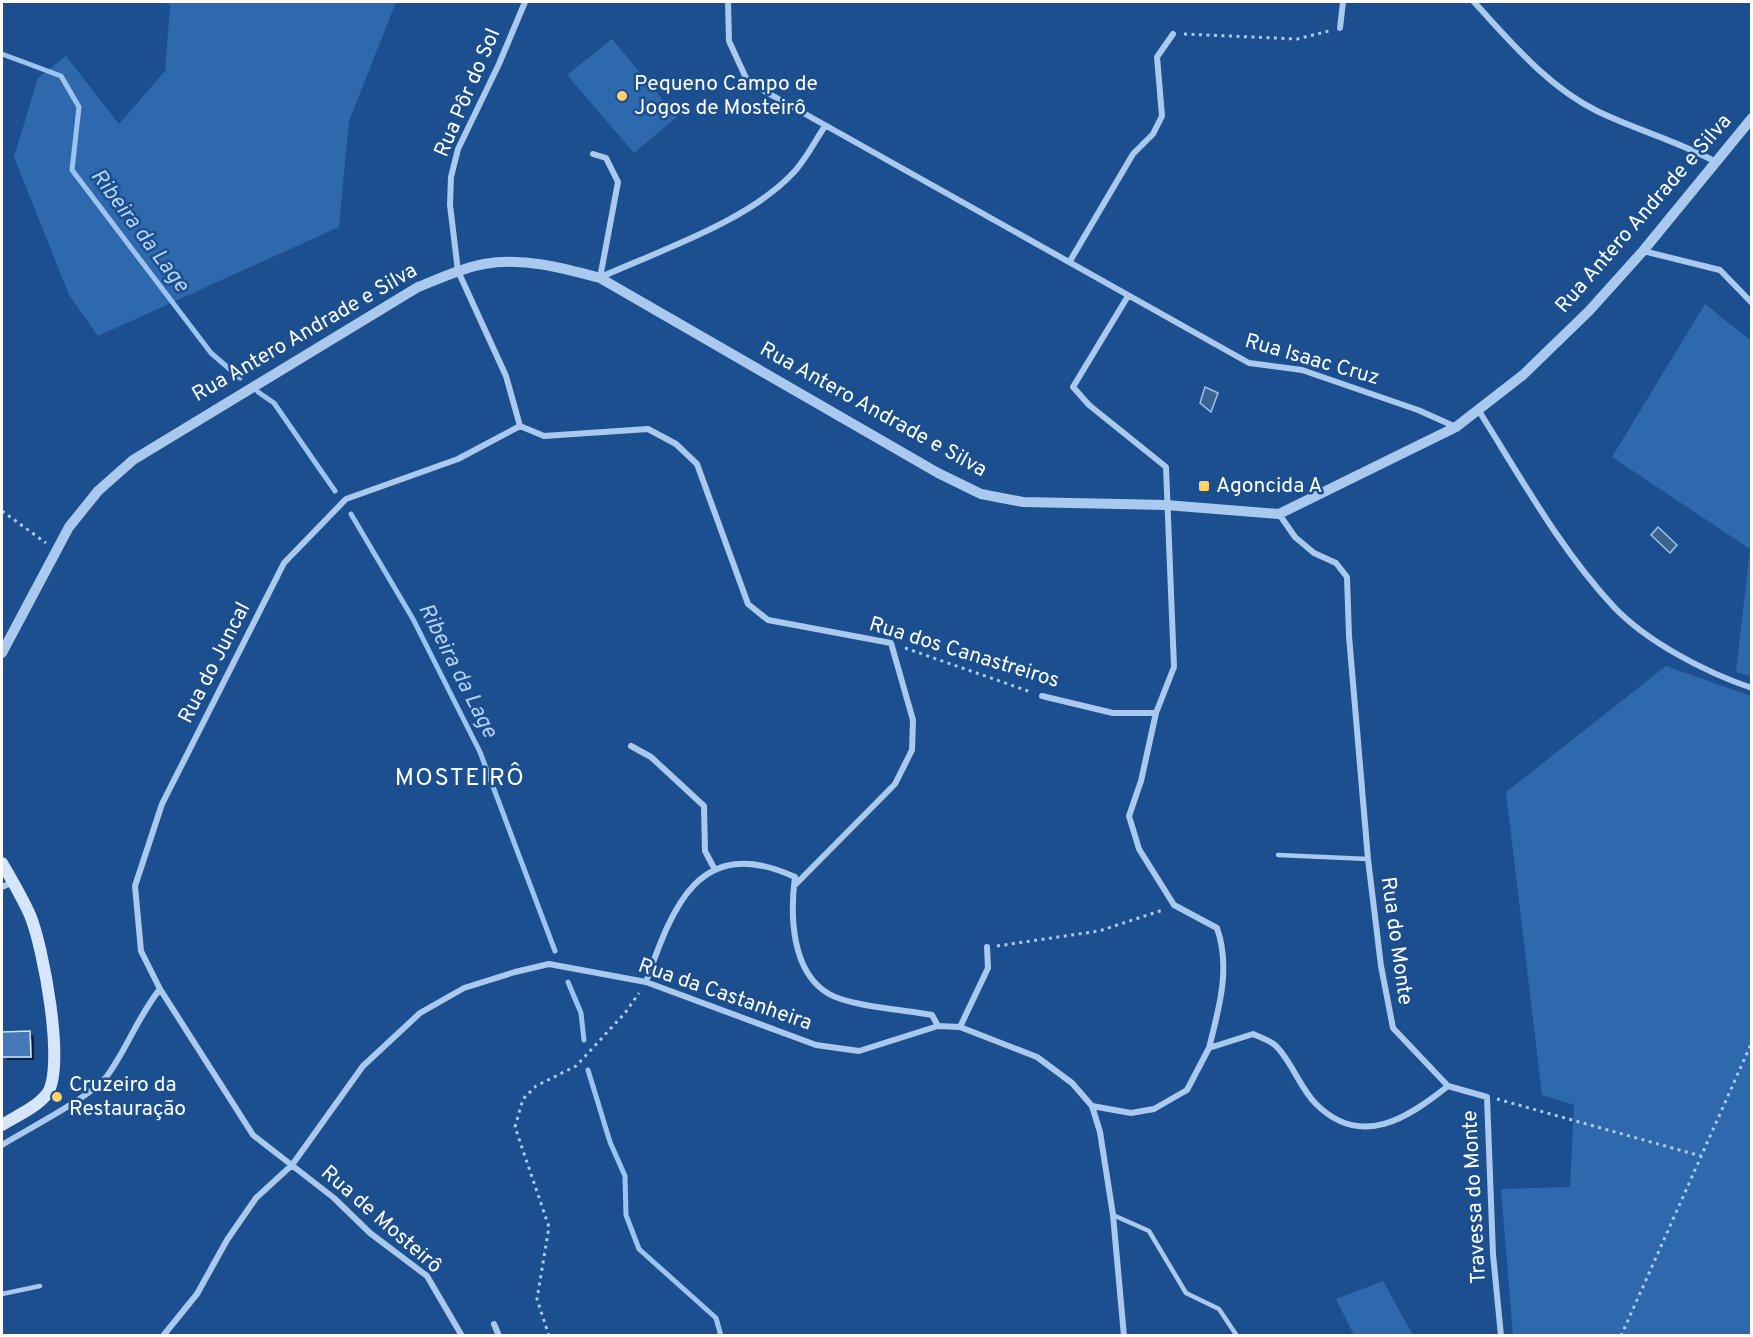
<svg xmlns="http://www.w3.org/2000/svg" width="1753" height="1337" font-family="Overpass,sans-serif">
<style>
.green{fill:#2e69ad}
.water{fill:#3c6290;stroke:#9cc4f0;stroke-width:1.5}
.lines{fill:none;stroke-linecap:round;stroke-linejoin:round}
.stream{stroke:#9cc4f0;stroke-width:5}
.building{fill:#4478b7;stroke:#cfe3fa;stroke-width:1.5;filter:url(#shadow)}
.path{stroke:#a9c9ee;stroke-width:3;stroke-dasharray:3 4.5;stroke-linecap:butt}
.service{stroke:#a9c9ee;stroke-width:4.5}
.minor{stroke:#a9c9ee;stroke-width:6}
.tertiary{stroke:#a9c9ee;stroke-width:10}
.secondary{stroke:#d6e6fa;stroke-width:12}
.poi-dot{fill:#ffd166;stroke:#1b4f8f;stroke-width:2}
.labels{text-anchor:middle;dominant-baseline:central;stroke-width:5;stroke-linejoin:round;paint-order:stroke}
.poi-label{font-size:21px;fill:#fff;stroke:#1b4f8f;text-anchor:start}
.street-label{font-size:21px;fill:#fff;stroke:#1b4f8f}
.water-label{font-size:22px;font-style:italic;fill:#b5d3f5;stroke:#1b4f8f}
.quarter-label{font-size:24px;letter-spacing:1.5px;fill:#fff;stroke:#1b4f8f}
</style>
<defs>
<filter id="shadow"><feDropShadow dx="5.5" dy="5.5" stdDeviation="0" flood-color="#0009"/></filter>
</defs>
<rect width="100%" height="100%" fill="#1b4f8f"/>
<!-- green -->
<path class="green" d="M 166,2 L 396,2 L 349,121 L 339,227 L 98,336 L 69,295 L 14,157 L 38,78 L 66,56 L 119,124 L 165,71 L 170,6 Z
M 612,39 L 677,117 L 634,153 L 567,75 Z
M 1705,304 L 1751,341 L 1751,676 L 1736,672 L 1750,549 L 1612,457 Z
M 1666,666 L 1751,696 L 1751,1335 L 1513,1335 L 1501,1189 L 1570,1187 L 1574,1105 L 1542,1095 L 1506,792 Z
M 1383,1281 L 1413,1335 L 1354,1335 L 1336,1299 Z"/>
<!-- water -->
<path class="water" d="M 1205,387 L 1218,393 L 1211,412 L 1200,403 Z
M 1658,527 L 1677,545 L 1670,553 L 1651,535 Z"/>
<g class="lines">
<!-- stream -->
<path class="stream" d="M 2,54 L 61,76 L 79,107 L 72,170 L 211,353 L 240,378
M 258,392 L 274,403 L 335,491
M 351,514 L 413,619 L 480,752 L 555,951
M 568,982 L 581,1013 L 584,1040
M 588,1070 L 610,1142 L 625,1176 L 626,1215 L 639,1249 L 716,1318 L 721,1336"/>
</g>
<!-- building -->
<path class="building" d="M 30,1031 L 31,1057 L 2,1057 L 2,1032 Z"/>
<g class="lines">
<!-- path -->
<path class="path" d="M 1184,34 L 1297,39 L 1329,31
M 2,511 L 46,543
M 905,648 L 1031,692
M 997,946 L 1099,931 L 1163,910
M 1497,1099 L 1701,1156
M 549,1336 L 537,1299 L 549,1227 L 515,1127 L 523,1099 L 536,1086 L 576,1066 L 625,1013 L 639,993
M 1621,1336 L 1752,1042"/>
<!-- service -->
<path class="service" d="M 1278,855 L 1368,859
M 1113,1215 L 1149,1231 L 1186,1293 L 1219,1309 L 1237,1336
M 2,1294 L 40,1286"/>
<!-- minor -->
<path class="minor" d="M 728,2 L 729,41 L 746,78 L 766,92 L 1249,363 L 1302,370 L 1418,410 L 1456,427
M 1474,2 C 1511,42 1547,86 1597,111 C 1636,130 1678,141 1716,162
M 1340,28 L 1343,2
M 593,154 L 606,158 L 618,182 L 600,278
M 1643,251 L 1720,270 L 1752,303
M 1070,261 L 1133,154 L 1153,134 L 1162,116 L 1157,57 L 1173,34
M 601,277 C 661,250 749,221 794,172 C 806,159 815,141 825,126
M 1128,296 L 1073,387 L 1089,405 L 1166,467 L 1174,667 L 1156,713 L 1141,781 L 1129,816 L 1139,849 L 1174,905 L 1217,928 C 1231,968 1219,1008 1209,1048
M 1479,411 C 1521,478 1560,549 1614,607 C 1647,642 1707,673 1752,688
M 520,426 L 544,436 L 648,429 L 676,444 L 697,464 L 748,604 L 768,620 L 891,643 L 913,720 L 912,750 L 895,784 L 794,886
M 520,426 L 506,376 L 458,271 L 450,205 L 451,177 L 458,149 L 499,64 L 525,2
M 1279,514 L 1295,537 L 1314,553 L 1336,563 L 1347,577 L 1349,636 L 1368,859 L 1381,966 L 1393,1028 L 1448,1086
M 1042,696 L 1113,713 L 1156,713
M 631,746 L 651,757 L 704,806 L 705,851 L 714,868
M 2,887 L 13,882
M 646,982 C 673,906 699,833 795,877 C 790,915 791,972 829,994 C 849,1006 906,1010 932,1015 L 938,1026
M 960,1027 L 988,968 L 987,947
M 1448,1086 L 1487,1097 L 1493,1254 L 1501,1336
M 1092,1106 L 1131,1113 L 1154,1109 L 1187,1090 L 1209,1048 L 1253,1034 C 1260,1037 1272,1041 1277,1047 C 1293,1064 1300,1088 1316,1104 C 1361,1149 1408,1118 1448,1086
M 2,1145 C 26,1130 91,1097 107,1076 C 127,1049 138,1016 160,989
M 494,1324 L 499,1336
M 163,1336 L 197,1294 L 227,1240 L 256,1198 L 292,1165 L 363,1066 L 420,1013 L 464,988 L 515,972 L 549,964 L 646,982 L 816,1045 L 859,1051 L 938,1026 L 960,1027 L 1037,1057 L 1072,1083 L 1092,1106 L 1100,1132 L 1113,1215 L 1124,1336
M 462,1336 L 427,1276 L 370,1233 L 334,1198 L 253,1135 L 160,989 L 141,951 L 135,886 L 162,804 L 284,563 L 346,499 L 458,459 L 520,426"/>
<!-- tertiary -->
<path class="tertiary" d="M 2,653 L 69,527 L 98,491 L 133,460 L 418,287 C 439,279 461,268 484,264 C 523,257 563,268 600,278 L 938,473 L 981,494 L 1023,502 L 1166,505 L 1279,514 L 1456,427 L 1523,375 L 1589,311 L 1643,251 L 1752,118"/>
<!-- secondary -->
<path class="secondary" d="M 2,863 C 12,880 22,897 30,915 C 43,946 66,1067 47,1094 C 36,1108 16,1116 2,1125"/>
</g>
<!-- markers -->
<g class="poi-dot">
<circle cx="622" cy="96" r="6"/>
<rect x="1198" y="480" width="12" height="12" rx="3"/>
<circle cx="57" cy="1097" r="6"/>
</g>
<g class="labels">
<!-- poi labels -->
<g class="poi-label">
<text x="634" y="84">Pequeno Campo de<tspan x="634" dy="24">Jogos de Mosteirô</tspan></text>
<text x="1216" y="486">Agoncida A</text>
<text x="69" y="1085">Cruzeiro da<tspan x="69" dy="24">Restauração</tspan></text>
</g>
<!-- street labels -->
<g class="street-label">
<text transform="translate(468 93) rotate(-67)">Rua Pôr do Sol</text>
<text transform="translate(1644 214) rotate(-49)">Rua Antero Andrade e Silva</text>
<text transform="translate(305 333) rotate(-30)">Rua Antero Andrade e Silva</text>
<text transform="translate(1312 360) rotate(16)">Rua Isaac Cruz</text>
<text transform="translate(873 410) rotate(29)">Rua Antero Andrade e Silva</text>
<text transform="translate(964 653) rotate(17)">Rua dos Canastreiros</text>
<text transform="translate(215 663) rotate(-63)">Rua do Juncal</text>
<text transform="translate(1396 941) rotate(82)">Rua do Monte</text>
<text transform="translate(725 995) rotate(19)">Rua da Castanheira</text>
<text transform="translate(1475 1197) rotate(-93)">Travessa do Monte</text>
<text transform="translate(381 1220) rotate(41)">Rua de Mosteirô</text>
</g>
<!-- water labels -->
<g class="water-label">
<text transform="translate(139 231) rotate(53)">Ribeira da Lage</text>
<text transform="translate(457 671) rotate(63)">Ribeira da Lage</text>
</g>
<!-- quarter labels -->
<g class="quarter-label">
<text x="460" y="779">MOSTEIRÔ</text>
</g>
</g>
<!-- border -->
<rect width="1753" height="1337" fill="none" stroke="#ffffff" stroke-width="6"/>
</svg>
